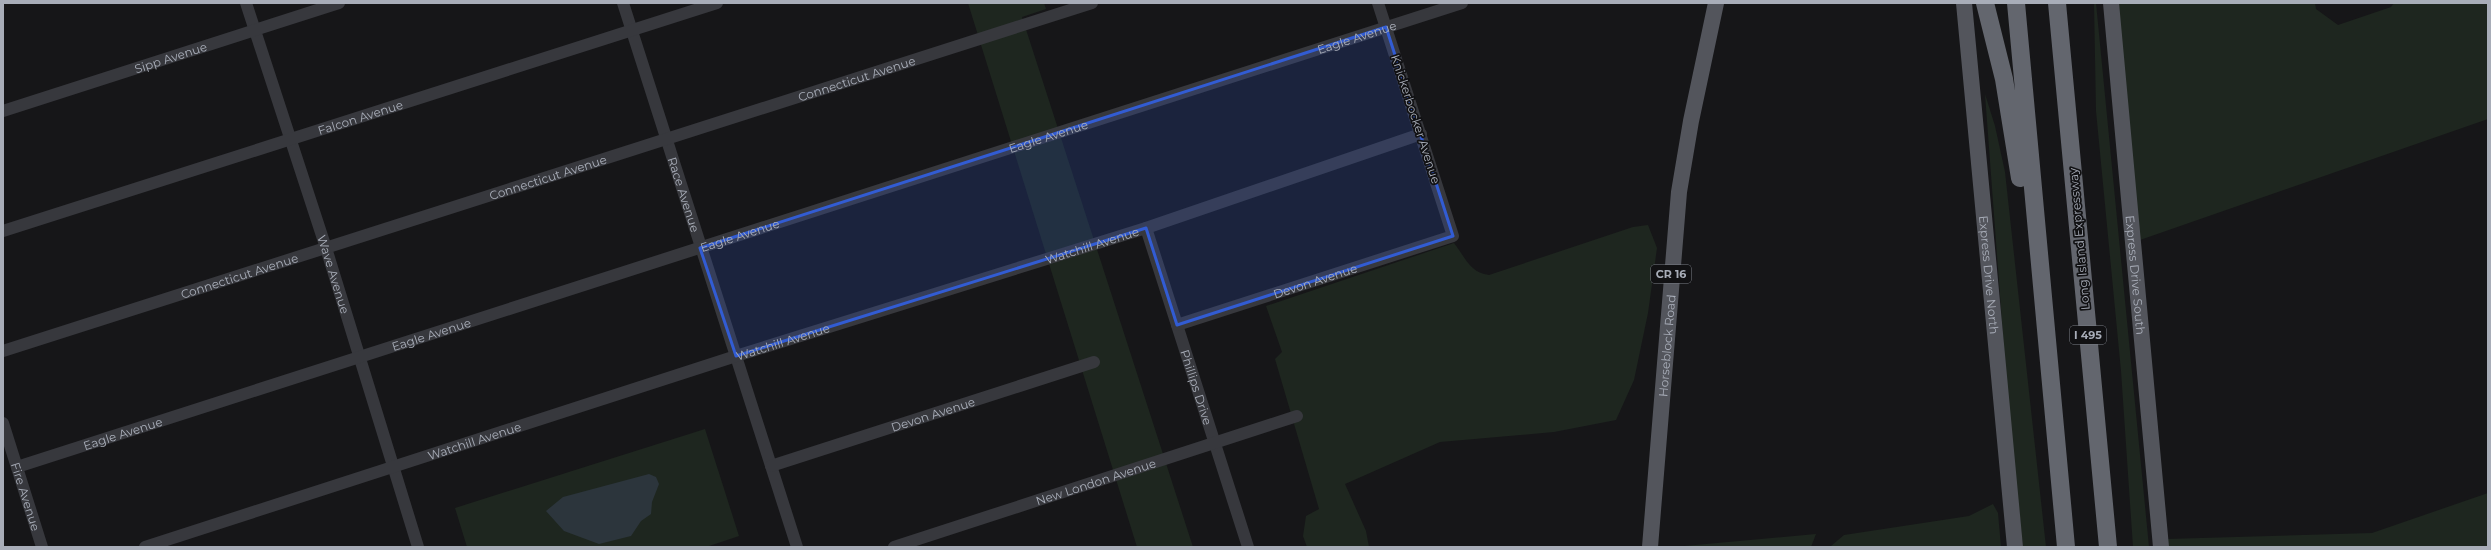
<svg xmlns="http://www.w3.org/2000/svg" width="2491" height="550" font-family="Montserrat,sans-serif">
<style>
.green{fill:#1e261f}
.water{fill:#2c353c}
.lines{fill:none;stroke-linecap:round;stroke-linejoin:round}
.minor{stroke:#37383d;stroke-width:12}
.major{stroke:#53555c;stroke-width:16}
.highway{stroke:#63666e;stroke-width:18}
.marked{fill:#325cd3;fill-opacity:0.2;stroke:#325cd3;stroke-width:3;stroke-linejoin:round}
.labels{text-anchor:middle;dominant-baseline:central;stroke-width:3.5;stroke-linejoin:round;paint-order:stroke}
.shield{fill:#111113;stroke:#7b7e86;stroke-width:1}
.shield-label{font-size:11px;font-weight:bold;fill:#a8adb8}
.street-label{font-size:12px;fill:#a8adb8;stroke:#111113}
</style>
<rect width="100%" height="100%" fill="#161618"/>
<!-- green -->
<path class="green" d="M 968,3 L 1044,3 L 1046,9 L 1022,17 L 1193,547 L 1137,547 Z
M 2094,3 L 2096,3 L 2149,547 L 2133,547 L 2121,371 L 2096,111 Z
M 2114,3 L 2315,3 L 2316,9 L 2338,25 L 2391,7 L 2394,3 L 2488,3 L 2488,119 L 2140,240 Z
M 1985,94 L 1995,126 L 2005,172 L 2046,547 L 2023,547 L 2009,416 Z
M 1648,225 L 1657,248 L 1648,313 L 1634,380 L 1616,420 L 1554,432 L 1440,442 L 1345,484 L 1366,531 L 1369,547 L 1307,547 L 1303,536 L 1306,516 L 1319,509 L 1275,359 L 1282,352 L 1266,306 L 1454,243 C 1465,257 1470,273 1489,275 L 1633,227 Z
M 705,429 L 739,536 L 706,547 L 467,547 L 455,508 Z
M 2488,493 L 2488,547 L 2167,547 L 2167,539 L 2372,533 Z
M 1993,504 L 1998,513 L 2001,547 L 1823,547 L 1831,546 L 1844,535 L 1969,516 Z
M 1816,534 L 1811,547 L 1673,547 Z"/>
<!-- water -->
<path class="water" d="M 649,474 L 656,477 L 659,484 L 652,502 L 651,514 L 641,521 L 631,536 L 599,544 L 564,531 L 546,511 L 563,497 Z"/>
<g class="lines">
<!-- minor -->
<g class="minor">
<path id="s1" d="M 246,3 L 326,248 L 418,547"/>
<path id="s2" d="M 623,3 L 797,547"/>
<path id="s3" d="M 3,111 L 339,3"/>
<path id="s4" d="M 1146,228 L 1248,547"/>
<path id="s5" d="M 3,231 L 717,3"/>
<path id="s6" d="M 1177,325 L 1453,236 L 1378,3"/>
<path id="s7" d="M 3,351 L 1092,3"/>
<path id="s8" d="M 3,423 L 42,547"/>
<path id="s9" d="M 771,466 L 1094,362"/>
<path id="s10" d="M 17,467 L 1462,3"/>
<path id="s11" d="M 145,547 L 736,356 L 1146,228 L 1421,134"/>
<path id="s12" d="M 894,547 L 1297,416"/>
</g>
<!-- major -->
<g class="major">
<path id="s13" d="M 1964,3 L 2015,547"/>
<path id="s14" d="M 2111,3 L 2161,547"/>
<path id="s15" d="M 1650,547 L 1679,192 L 1691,121 L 1716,3"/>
</g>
<!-- highway -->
<path class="highway" d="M 1985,3 L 2004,79 L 2020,178
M 2016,3 L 2066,547
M 2057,3 L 2108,547"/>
</g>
<!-- marked area -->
<path class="marked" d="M 1386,27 L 1453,236 L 1177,325 L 1146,228 L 736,356 L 700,248 Z"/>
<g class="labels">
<!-- shield labels -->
<g class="shield">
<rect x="1651" y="265" width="40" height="18" rx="3"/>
<rect x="2070" y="326" width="36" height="18" rx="3"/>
</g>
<g class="shield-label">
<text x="1671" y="274">CR 16</text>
<text x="2088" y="335">I 495</text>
</g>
<!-- street labels -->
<g class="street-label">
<text stroke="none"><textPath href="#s10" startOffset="1407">Eagle Avenue</textPath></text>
<text stroke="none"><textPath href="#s3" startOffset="176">Sipp Avenue</textPath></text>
<text stroke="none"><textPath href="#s7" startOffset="896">Connecticut Avenue</textPath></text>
<text stroke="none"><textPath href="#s5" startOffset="375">Falcon Avenue</textPath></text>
<text transform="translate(1416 119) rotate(72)">Knickerbocker Avenue</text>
<text stroke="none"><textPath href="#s10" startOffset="1083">Eagle Avenue</textPath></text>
<text stroke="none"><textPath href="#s7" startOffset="572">Connecticut Avenue</textPath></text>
<text stroke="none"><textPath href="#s2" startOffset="201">Race Avenue</textPath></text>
<text stroke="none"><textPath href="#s10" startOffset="759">Eagle Avenue</textPath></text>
<text transform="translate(2079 239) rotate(-95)">Long Island Expressway</text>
<text stroke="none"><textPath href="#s11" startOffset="994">Watchill Avenue</textPath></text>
<text stroke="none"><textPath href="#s1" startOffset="285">Wave Avenue</textPath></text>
<text stroke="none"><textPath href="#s13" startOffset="273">Express Drive North</textPath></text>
<text stroke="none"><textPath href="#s14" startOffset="273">Express Drive South</textPath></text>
<text stroke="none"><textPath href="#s7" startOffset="248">Connecticut Avenue</textPath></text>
<text stroke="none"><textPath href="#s6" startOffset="145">Devon Avenue</textPath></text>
<text stroke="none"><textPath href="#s10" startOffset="435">Eagle Avenue</textPath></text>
<text stroke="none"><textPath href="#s11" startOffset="670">Watchill Avenue</textPath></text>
<text stroke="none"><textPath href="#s15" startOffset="202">Horseblock Road</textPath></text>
<text stroke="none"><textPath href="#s4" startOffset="167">Phillips Drive</textPath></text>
<text stroke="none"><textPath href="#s9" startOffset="170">Devon Avenue</textPath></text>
<text stroke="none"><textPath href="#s10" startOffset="111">Eagle Avenue</textPath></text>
<text stroke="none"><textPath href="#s11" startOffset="346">Watchill Avenue</textPath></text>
<text stroke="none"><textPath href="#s12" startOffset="212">New London Avenue</textPath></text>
<text stroke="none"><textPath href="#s8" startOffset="77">Fire Avenue</textPath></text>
</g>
</g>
<!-- border -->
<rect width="2491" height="550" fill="none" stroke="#a8adb8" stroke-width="8"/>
</svg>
